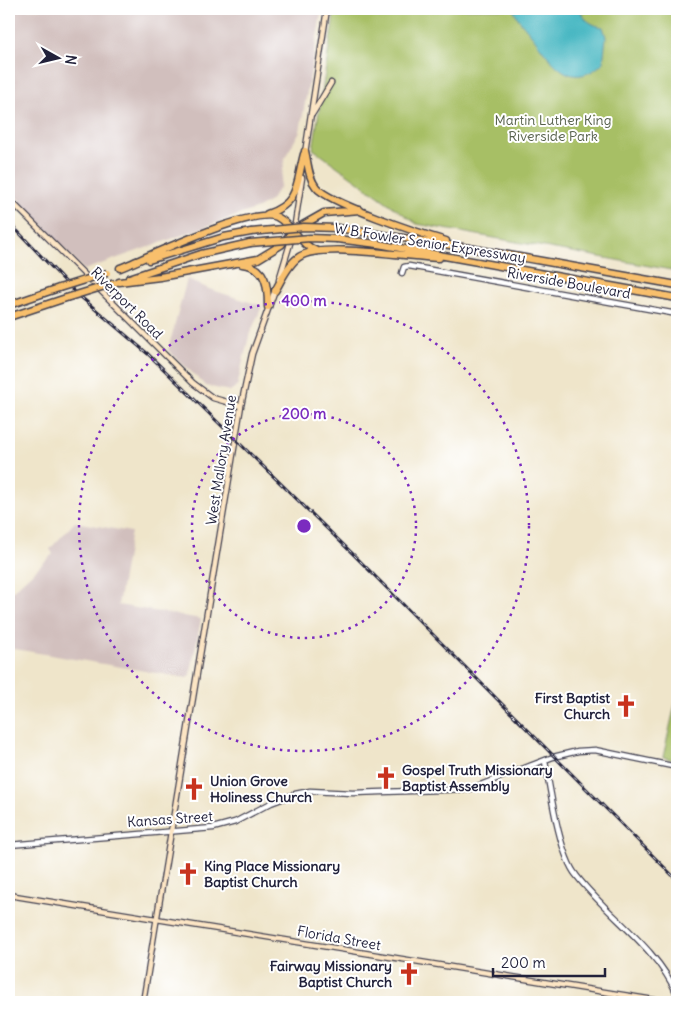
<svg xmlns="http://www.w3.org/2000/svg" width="686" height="1011" font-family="Delius,sans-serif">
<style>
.industrial{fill:#d1bfbd}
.green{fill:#a7bf65;stroke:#647050}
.water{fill:#4ab8c3;stroke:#366d7f}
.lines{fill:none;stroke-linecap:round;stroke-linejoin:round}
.tertiary-casing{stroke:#413f50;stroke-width:7}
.secondary-casing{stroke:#413f50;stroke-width:7}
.motorway-casing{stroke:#413f50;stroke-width:9}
.tertiary{stroke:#fff;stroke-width:4.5}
.secondary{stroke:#fce5c4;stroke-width:4.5}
.motorway{stroke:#f8bf6c;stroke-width:6}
.rail-casing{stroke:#22223b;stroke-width:3}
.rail{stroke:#fff;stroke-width:1;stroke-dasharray:4;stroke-linecap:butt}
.motorway-bridge-casing{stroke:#413f50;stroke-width:9;stroke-linecap:butt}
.motorway-bridge{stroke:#f8bf6c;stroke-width:6}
.ring{fill:none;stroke:#7b2cbf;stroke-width:2.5;stroke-dasharray:2.5 5}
.labels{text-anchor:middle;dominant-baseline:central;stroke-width:4;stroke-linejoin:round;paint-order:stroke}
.park-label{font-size:14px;fill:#57614c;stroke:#fff}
.street-label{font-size:14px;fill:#22223b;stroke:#fff}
.poi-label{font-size:14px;font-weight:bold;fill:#22223b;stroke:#fff;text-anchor:start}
.centre{fill:#7b2cbf;stroke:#fff;stroke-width:2.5}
.ring-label{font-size:15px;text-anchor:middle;font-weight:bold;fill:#7b2cbf;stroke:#fff;stroke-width:4;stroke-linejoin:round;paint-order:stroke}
</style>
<rect width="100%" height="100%" fill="#fff"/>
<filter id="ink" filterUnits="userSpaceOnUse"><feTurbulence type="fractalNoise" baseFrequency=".02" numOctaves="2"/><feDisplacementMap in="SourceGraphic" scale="10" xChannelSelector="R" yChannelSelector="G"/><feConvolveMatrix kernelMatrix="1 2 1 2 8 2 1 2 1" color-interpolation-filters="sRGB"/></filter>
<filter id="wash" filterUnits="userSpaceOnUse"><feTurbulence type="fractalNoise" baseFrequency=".0096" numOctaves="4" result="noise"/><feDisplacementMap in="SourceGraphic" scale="20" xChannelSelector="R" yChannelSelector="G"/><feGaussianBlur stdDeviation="1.12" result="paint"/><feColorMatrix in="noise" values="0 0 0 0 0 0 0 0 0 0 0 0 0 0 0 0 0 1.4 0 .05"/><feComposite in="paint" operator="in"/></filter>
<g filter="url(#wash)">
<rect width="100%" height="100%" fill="#efe5ca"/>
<!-- industrial -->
<path class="industrial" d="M 9,9 L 322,9 L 300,131 L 285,158 L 280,187 L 270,201 L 258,208 L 84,270 L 9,189 Z
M 187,279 L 209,289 L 262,306 L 249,336 L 237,386 L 230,391 L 206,386 L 168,350 Z
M 75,522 L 131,532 L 118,605 L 201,619 L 190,676 L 186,678 L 9,648 L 9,598 L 14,596 L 9,594 L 53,554 L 50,549 Z"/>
<!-- green -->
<path class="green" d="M 335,9 L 677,9 L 677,271 L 417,224 L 313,149 Z
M 677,696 L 677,761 L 663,757 Z"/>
<!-- water -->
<path class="water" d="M 513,9 L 580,9 C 582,19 593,26 603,27 L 606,37 L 603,63 C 570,93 552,62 533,37 C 526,28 517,19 513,9 Z"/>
</g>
<g filter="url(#ink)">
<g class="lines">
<defs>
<path id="tertiary" d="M 402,273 L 404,267 L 409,266 L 677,314
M 545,761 C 550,788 559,854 576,875 C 608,917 655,945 677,994
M 9,845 L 213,828 L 235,822 L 271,803 L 295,794 L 310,791 L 353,793 L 470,789 L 553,757 L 578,751 L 595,750 L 677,767"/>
<path id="secondary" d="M 313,113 L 331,83
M 305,153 L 327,9
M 9,199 L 193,383 L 213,398 L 241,406
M 294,230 L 302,178
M 279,280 L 292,237
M 9,895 L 666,1002
M 143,1002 L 241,406 L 252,354 L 275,290"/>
<path id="motorway" d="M 305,151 C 308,163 308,177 316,187 C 328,203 422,234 446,241
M 267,214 C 300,203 296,184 304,154
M 337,228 L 469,248 L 677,285
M 337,239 L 378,244 L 677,298
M 149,260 L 224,237 L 251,232
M 242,264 C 267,266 268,287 268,307
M 120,268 C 148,257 253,206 277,217 C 294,226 300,245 317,251
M 129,278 L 201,254 L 250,243
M 119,282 L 160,277 L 258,259 L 281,245 L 294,230 L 324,213 L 360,210
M 275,291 C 281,281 288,264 299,257 C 320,242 410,257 439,258
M 9,305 L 59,288
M 9,317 L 66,298"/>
</defs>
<!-- tertiary casing -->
<use href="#tertiary" class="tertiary-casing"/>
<!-- secondary casing -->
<use href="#secondary" class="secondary-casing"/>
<!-- motorway casing -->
<use href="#motorway" class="motorway-casing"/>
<!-- tertiary -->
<use href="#tertiary" class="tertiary"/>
<!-- secondary -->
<use href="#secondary" class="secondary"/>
<!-- motorway -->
<use href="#motorway" class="motorway"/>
<defs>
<path id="rail" d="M 9,222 L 75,292 L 148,354 L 354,555 L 677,880"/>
</defs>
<!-- rail casing -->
<use href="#rail" class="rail-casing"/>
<!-- rail -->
<use href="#rail" class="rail"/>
<defs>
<path id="motorway-bridge" d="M 251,232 L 304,227 L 337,228
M 250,243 L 310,238 L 337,239
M 59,288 L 107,273
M 66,298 L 115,283"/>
</defs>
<!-- motorway-bridge casing -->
<use href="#motorway-bridge" class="motorway-bridge-casing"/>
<!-- motorway-bridge -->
<use href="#motorway-bridge" class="motorway-bridge"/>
</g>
</g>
<!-- distance rings -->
<g class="ring">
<circle cx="304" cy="526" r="112"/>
<circle cx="304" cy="526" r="225"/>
</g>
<!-- icons -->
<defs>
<symbol id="church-bare" viewBox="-9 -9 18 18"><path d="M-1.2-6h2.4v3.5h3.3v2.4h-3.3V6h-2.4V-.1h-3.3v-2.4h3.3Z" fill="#c8321e" stroke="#fff" stroke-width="2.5" paint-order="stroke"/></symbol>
</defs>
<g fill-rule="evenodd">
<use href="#church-bare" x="610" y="690" width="32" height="32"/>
<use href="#church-bare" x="370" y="762" width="32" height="32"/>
<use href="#church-bare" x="178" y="773" width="32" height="32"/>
<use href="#church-bare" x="172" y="858" width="32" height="32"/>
<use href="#church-bare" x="393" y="958" width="32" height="32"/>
</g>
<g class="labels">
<!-- park labels -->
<g class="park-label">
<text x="553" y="120">Martin Luther King<tspan x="553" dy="16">Riverside Park</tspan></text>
</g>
<!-- street labels -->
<g class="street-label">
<text transform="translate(430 243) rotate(9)">W B Fowler Senior Expressway</text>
<text transform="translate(569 283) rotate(10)">Riverside Boulevard</text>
<text transform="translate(127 303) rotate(45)">Riverport Road</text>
<text transform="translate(221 460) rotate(-81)">West Mallory Avenue</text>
<text transform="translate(170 819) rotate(-4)">Kansas Street</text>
<text transform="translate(339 938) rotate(10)">Florida Street</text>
</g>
<!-- poi labels -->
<g class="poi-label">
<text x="610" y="698" text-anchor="end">First Baptist<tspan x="610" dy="16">Church</tspan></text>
<text x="402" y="770">Gospel Truth Missionary<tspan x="402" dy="16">Baptist Assembly</tspan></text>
<text x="210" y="781">Union Grove<tspan x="210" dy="16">Holiness Church</tspan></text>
<text x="204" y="866">King Place Missionary<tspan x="204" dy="16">Baptist Church</tspan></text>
<text x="392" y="966" text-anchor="end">Fairway Missionary<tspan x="392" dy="16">Baptist Church</tspan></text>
</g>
</g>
<circle cx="304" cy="526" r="8" class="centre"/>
<g class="ring-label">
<text x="304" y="306">400 m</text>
<text x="304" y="419">200 m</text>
</g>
<!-- margin -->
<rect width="686" height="1011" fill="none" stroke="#fff" stroke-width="30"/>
<!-- north arrow -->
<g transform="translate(58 58) rotate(98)" stroke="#ffffff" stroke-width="4" paint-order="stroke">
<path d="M0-4L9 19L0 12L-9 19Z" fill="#22223b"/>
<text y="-8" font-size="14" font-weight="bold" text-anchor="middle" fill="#22223b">N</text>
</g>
<!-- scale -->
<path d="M493 968v8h112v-8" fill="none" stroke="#22223b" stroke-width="2.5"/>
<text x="501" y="968" font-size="15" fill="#22223b" stroke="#ffffff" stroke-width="4" paint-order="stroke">200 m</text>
</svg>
